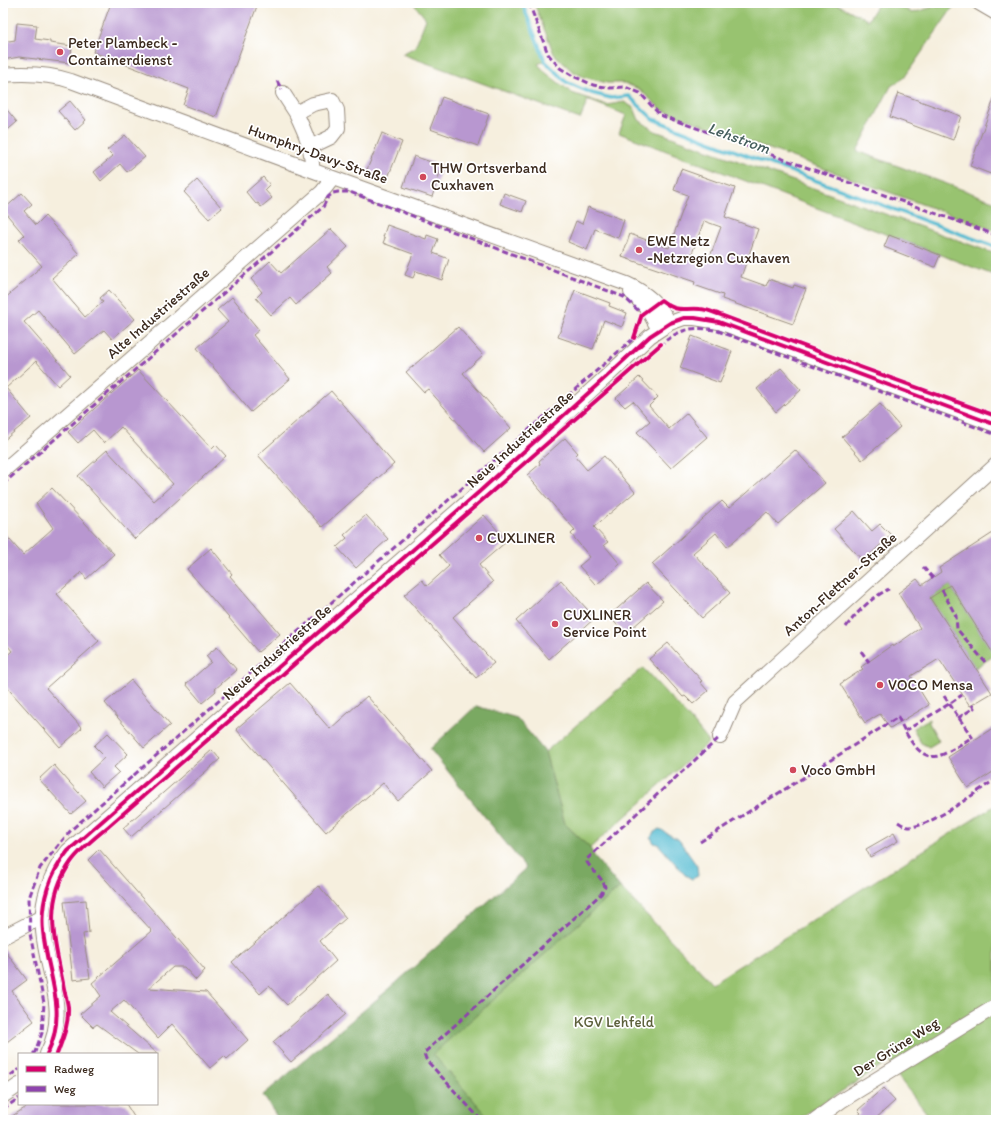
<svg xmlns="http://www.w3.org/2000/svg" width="999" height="1123" font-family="Itim,sans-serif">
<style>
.green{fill:#98c370;stroke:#6a7647}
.forest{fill:#7aa962;stroke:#5a6a40}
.water{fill:#54bcd2;stroke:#487378}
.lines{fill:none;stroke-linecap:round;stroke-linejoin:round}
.stream{stroke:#54bcd2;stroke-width:3.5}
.building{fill:#b897d0;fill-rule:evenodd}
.minor-casing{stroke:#988c7e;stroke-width:16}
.minor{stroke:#fff;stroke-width:14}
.quiet{stroke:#8e44ad;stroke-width:3;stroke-dasharray:6 3;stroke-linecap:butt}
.cycleway-casing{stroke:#fff;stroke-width:6}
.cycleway{stroke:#d6006c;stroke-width:4}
.poi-dot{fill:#d1495b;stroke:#fff;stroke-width:1.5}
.labels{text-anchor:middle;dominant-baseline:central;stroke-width:3.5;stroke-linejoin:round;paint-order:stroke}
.poi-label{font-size:15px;fill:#3b2a1e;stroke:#fff;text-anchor:start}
.street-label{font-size:15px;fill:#3b2a1e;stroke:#fff}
.park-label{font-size:15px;fill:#5c603b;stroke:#fff}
.water-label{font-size:16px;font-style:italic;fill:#445d5d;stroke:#fff}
</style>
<rect width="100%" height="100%" fill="#fff"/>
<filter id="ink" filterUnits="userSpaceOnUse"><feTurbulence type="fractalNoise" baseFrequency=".025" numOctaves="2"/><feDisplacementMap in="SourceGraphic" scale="8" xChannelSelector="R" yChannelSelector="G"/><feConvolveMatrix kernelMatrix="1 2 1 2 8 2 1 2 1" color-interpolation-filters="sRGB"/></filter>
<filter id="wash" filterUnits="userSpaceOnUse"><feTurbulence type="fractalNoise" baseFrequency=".012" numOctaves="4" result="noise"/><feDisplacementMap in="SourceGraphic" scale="16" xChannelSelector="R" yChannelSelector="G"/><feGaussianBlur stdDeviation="0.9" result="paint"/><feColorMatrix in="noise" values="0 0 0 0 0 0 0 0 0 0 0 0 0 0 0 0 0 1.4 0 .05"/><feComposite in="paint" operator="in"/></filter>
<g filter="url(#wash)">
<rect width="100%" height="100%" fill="#f6efde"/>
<!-- green -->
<path class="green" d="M 413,3 L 522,3 L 545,61 L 538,64 L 546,73 L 572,93 L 607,105 L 624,102 L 634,108 L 639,120 L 655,131 L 996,254 L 996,276 L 619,133 L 626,115 L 588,100 L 580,119 L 402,54 L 415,47 L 426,19 Z
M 534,3 L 835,3 L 868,20 L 879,3 L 895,3 L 912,13 L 947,3 L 956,3 L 904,78 L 891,86 L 857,151 L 996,202 L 996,231 L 662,110 L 639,89 L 624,83 L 607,83 L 584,77 L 572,71 L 554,54 Z
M 950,585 L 995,655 L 975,668 L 930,598 Z
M 643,668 L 693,722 L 709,742 L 590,848 L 565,824 L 545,752 Z
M 929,719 L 929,723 L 939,741 L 929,747 L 921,743 L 913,728 Z
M 996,805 L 996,1120 L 932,1120 L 899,1078 L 890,1061 L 796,1120 L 491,1120 L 432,1054 L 620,887 L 712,983 Z"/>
<!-- forest -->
<path class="forest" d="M 476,706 L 517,718 L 545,752 L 565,824 L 590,848 L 596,859 L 620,887 L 433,1054 L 491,1120 L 279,1120 L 263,1095 L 389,989 L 526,868 L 430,749 Z"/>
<!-- water -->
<path class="water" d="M 659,829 C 665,831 665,833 670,835 C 674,838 676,837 679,840 L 697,866 L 698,876 L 692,879 L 685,875 L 658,844 L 654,843 L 651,838 L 653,833 Z"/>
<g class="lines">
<!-- stream -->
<path class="stream" d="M 522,3 L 545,61 L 566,82 L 591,93 L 611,98 L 629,96 L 653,119 L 711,142 L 996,247"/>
</g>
<g id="blocks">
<!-- building -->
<path class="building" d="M 111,3 L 248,3 L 257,6 L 216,117 L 183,105 L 189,89 L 93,52 Z
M 17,23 L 37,25 L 35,39 L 50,41 L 50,43 L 72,46 L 70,63 L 19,57 L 3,60 L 3,42 L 15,40 Z
M 898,93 L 961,116 L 953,140 L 890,117 Z
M 995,96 L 996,96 L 996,176 L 970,166 Z
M 442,97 L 489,114 L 478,146 L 430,129 Z
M 70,101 L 86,120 L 75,130 L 58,111 Z
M 3,105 L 17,122 L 3,134 Z
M 382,133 L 402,142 L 387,180 L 366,172 Z
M 125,135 L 145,157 L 127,172 L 120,164 L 101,181 L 94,172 L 113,156 L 107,150 Z
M 414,156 L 442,166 L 432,197 L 403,187 Z
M 681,169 L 735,188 L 725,217 L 758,229 L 741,277 L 766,286 L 769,279 L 793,288 L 794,285 L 806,289 L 793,324 L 722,299 L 723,295 L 694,285 L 695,282 L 622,257 L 630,234 L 669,248 L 688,195 L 674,190 ZM 704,221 L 721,227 L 708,262 L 691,256 Z
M 263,177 L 270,185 L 265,190 L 272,198 L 261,207 L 258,203 L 256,204 L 246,192 Z
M 197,180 L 222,208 L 209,219 L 184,192 Z
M 22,193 L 32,204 L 24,211 L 36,225 L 45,216 L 79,254 L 52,278 L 85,317 L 103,302 L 100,298 L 109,290 L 135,319 L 112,339 L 104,330 L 75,354 L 38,310 L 24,322 L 70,375 L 58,386 L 36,361 L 6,388 L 31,418 L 3,441 L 3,300 L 42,266 L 19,240 L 24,235 L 3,210 Z
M 504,193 L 526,201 L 522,212 L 500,204 Z
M 588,207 L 624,220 L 618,238 L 595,229 L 587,250 L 568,242 L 576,221 L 582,224 Z
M 387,225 L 426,239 L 427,235 L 438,239 L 433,253 L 449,259 L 442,280 L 416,271 L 413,278 L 405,275 L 413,254 L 383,243 L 385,238 L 383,237 Z
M 331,229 L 348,247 L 327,267 L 332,273 L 296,305 L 290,298 L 271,315 L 256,298 L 262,292 L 251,279 L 270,261 L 281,273 Z
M 889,235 L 940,255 L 935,267 L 884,247 Z
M 575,290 L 610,303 L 609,306 L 627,313 L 622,327 L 604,320 L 593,349 L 558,337 Z
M 232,297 L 259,330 L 253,335 L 290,379 L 251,412 L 197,348 L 228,322 L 217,310 Z
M 458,327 L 483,355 L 463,373 L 511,428 L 484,452 L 428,389 L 424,392 L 406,372 Z
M 692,336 L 732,351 L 720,383 L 680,368 Z
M 781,368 L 801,390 L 776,412 L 757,389 Z
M 138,370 L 212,449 L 216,445 L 226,456 L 135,539 L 78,476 L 107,450 L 154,501 L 173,484 L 121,427 L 104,443 L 93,430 L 78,443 L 68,432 Z
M 639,377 L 658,397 L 649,406 L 669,429 L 687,413 L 707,437 L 671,468 L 637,432 L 650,421 L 633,401 L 625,407 L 616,398 Z
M 331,391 L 394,464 L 322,527 L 258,455 Z
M 880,404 L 900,427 L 862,460 L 842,437 Z
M 565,438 L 578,453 L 575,456 L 587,470 L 604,456 L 635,492 L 594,527 L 608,542 L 604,545 L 620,564 L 596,585 L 579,566 L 590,557 L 571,534 L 575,530 L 527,475 L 540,464 L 539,461 Z
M 795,450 L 825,483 L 778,524 L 767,512 L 727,547 L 716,533 L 693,553 L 730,593 L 702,618 L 652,564 L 722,501 L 729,508 Z
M 52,488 L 114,554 L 86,579 L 82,572 L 57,594 L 99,641 L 46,688 L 82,728 L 60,747 L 3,683 L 3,659 L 12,651 L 3,640 L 3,532 L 23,555 L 53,528 L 36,503 Z
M 854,511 L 872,531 L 880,524 L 891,535 L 863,561 L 834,529 Z
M 366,515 L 388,539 L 356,568 L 337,547 L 347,538 L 344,535 Z
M 484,515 L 507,541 L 479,565 L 493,582 L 453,617 L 494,663 L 476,678 L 404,595 L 422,580 L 427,586 L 449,566 L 439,555 Z
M 996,531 L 996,658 L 950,585 L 930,598 L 992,693 L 970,706 L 939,659 L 911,676 L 929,705 L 890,728 L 880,714 L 865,723 L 840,684 L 863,669 L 861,667 L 892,645 L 893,647 L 920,628 L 898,593 L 917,579 L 922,585 L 941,572 L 939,568 Z
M 211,548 L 232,574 L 230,576 L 280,634 L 258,652 L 187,569 Z
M 561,580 L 595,618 L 549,659 L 516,621 Z
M 646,583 L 663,601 L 625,634 L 609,616 Z
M 668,643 L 702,681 L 700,682 L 708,691 L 693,704 L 685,696 L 683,697 L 649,659 Z
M 217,647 L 237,670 L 215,689 L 216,691 L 202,703 L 186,684 L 211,662 L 206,656 Z
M 131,680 L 170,725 L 144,748 L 105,703 Z
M 290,683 L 330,729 L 367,696 L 432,771 L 398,801 L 383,783 L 326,832 L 236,729 Z
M 996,726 L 996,770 L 968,788 L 948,757 Z
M 108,733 L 128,754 L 114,767 L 119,772 L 102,787 L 89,772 L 105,757 L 94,746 Z
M 212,750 L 220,759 L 131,837 L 123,828 Z
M 54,765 L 86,801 L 71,814 L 39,779 Z
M 894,833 L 898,841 L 870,857 L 866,849 Z
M 99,849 L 205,970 L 196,980 L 184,967 L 173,967 L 149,988 L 206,992 L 248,1040 L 227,1059 L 224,1056 L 210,1068 L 172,1024 L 158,1038 L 124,1000 L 110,1012 L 158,1054 L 138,1054 L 97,1024 L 93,1027 L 80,1014 L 101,996 L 92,983 L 152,931 L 88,860 Z
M 319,886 L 346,918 L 320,941 L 336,961 L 287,1005 L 269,986 L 260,994 L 232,962 Z
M 86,900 L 89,933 L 83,934 L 90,978 L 73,980 L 64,902 Z
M 3,948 L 27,980 L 12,991 L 34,1021 L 3,1045 Z
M 328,994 L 346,1014 L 291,1062 L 273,1042 Z
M 883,1088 L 895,1101 L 874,1120 L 853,1120 L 861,1113 L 858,1110 Z
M 31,1104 L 126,1104 L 136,1120 L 6,1120 Z"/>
</g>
</g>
<g filter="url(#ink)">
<use href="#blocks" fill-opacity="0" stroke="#988c7e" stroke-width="1"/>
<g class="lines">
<defs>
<path id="minor" d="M 979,3 L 996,13
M 3,75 C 26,73 49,74 71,81 L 333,178 L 627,284 C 649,294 657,304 670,323
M 283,93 L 296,113
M 310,147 L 331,137 L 338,128 L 337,110 L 332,100 L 313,104 L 296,113 C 305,132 313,149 312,170
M 631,292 L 648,310 L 659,330
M 3,471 L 322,192 L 333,178
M 720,737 L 735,702 L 996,465
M 3,937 L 30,923 L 42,918
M 47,1054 C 69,1010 47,975 43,931 C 40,902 50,873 68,851 L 479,492 L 606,377 L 650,336 L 670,323 L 684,318 L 695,318 L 719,322 L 996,425
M 3,1096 L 19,1085
M 815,1120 L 841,1101 L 996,1006"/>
</defs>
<!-- minor casing -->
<use href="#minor" class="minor-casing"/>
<!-- minor -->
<use href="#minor" class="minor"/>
<!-- quiet -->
<path class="quiet" d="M 529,3 L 548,54 L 560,68 L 573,76 L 593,85 L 610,88 L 625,87 L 640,93 L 660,115 L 996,235
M 277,81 L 282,90
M 659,346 C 679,329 693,325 718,331 L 994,434
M 3,484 L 323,207 L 328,197 L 333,193 L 338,192 L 350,192 L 624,297 L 642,314
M 923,567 L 933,578
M 942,590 L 956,616 L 957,629 L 985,662
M 846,627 C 857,612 872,597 889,589
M 861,651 L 869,662
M 944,696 L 974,740
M 958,718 L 974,708 L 972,705
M 905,731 L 949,704 L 962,695
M 898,822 C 901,824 906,827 909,827 C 931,827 977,791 996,779
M 700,842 L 798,781 L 898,717 C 905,732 919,764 941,755 C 951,751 961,744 971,738
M 33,1054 L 35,1052 L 42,1033 L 44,1003 L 30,934 L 29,898 L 40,868 L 71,830 L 634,338 L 635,334
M 3,1081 L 19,1069
M 3,1109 L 19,1098
M 481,1120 L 429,1063 L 426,1059 L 424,1053 L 601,894 L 605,887 C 602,877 592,871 587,862 L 587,859 L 720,737"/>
<defs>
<path id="cycleway" d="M 634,338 L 642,314 L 661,300 C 678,313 680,308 700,309 C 706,309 712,312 718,314 L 852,364 L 996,416
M 47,1054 C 69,1010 47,975 43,931 C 40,902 50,873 68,851 L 479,492 L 606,377 L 650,336 L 670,323 L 684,318 L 695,318 L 719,322 L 996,425
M 57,1054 C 63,1038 69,1024 68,1007 C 67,999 64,991 63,983 C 54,939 43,901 71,862 C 81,848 96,837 109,826 L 661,344"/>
</defs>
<!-- cycleway casing -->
<use href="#cycleway" class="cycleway-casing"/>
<!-- cycleway -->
<use href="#cycleway" class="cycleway"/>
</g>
</g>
<!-- markers -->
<g class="poi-dot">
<circle cx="60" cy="52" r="4"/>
<circle cx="423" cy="177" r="4"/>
<circle cx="639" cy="250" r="4"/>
<circle cx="479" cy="538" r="4"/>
<circle cx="555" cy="624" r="4"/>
<circle cx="880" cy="685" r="4"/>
<circle cx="793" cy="770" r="4"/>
</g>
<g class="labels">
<!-- poi labels -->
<g class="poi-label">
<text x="68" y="43">Peter Plambeck -<tspan x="68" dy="17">Containerdienst</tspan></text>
<text x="431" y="168">THW Ortsverband<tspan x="431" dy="17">Cuxhaven</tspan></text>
<text x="647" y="241">EWE Netz<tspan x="647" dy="17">-Netzregion Cuxhaven</tspan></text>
<text x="487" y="538">CUXLINER</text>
<text x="563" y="615">CUXLINER<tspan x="563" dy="17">Service Point</tspan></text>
<text x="888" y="685">VOCO Mensa</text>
<text x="801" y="770">Voco GmbH</text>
</g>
<!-- street labels -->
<g class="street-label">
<text transform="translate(318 154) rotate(20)">Humphry-Davy-Straße</text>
<text transform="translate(158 313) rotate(-41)">Alte Industriestraße</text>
<text transform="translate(520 439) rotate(-42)">Neue Industriestraße</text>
<text transform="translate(840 584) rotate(-42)">Anton-Flettner-Straße</text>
<text transform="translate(277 652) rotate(-41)">Neue Industriestraße</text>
<text transform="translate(896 1047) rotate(-32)">Der Grüne Weg</text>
</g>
<!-- park labels -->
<g class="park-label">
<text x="614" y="1022">KGV Lehfeld</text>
</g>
<!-- water labels -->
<g class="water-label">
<text transform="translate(739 138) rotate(20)">Lehstrom</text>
</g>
</g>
<!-- margin -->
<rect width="999" height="1123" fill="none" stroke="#fff" stroke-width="16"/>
<!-- legend -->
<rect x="18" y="1053" width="140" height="52" fill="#ffffff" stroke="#b1aaa5"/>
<rect x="26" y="1066" width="20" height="6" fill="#d6006c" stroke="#b1aaa5"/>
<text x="54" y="1073" font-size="12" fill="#3b2a1e">Radweg</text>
<rect x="26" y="1086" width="20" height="6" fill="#8e44ad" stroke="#b1aaa5"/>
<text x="54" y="1093" font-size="12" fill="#3b2a1e">Weg</text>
</svg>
